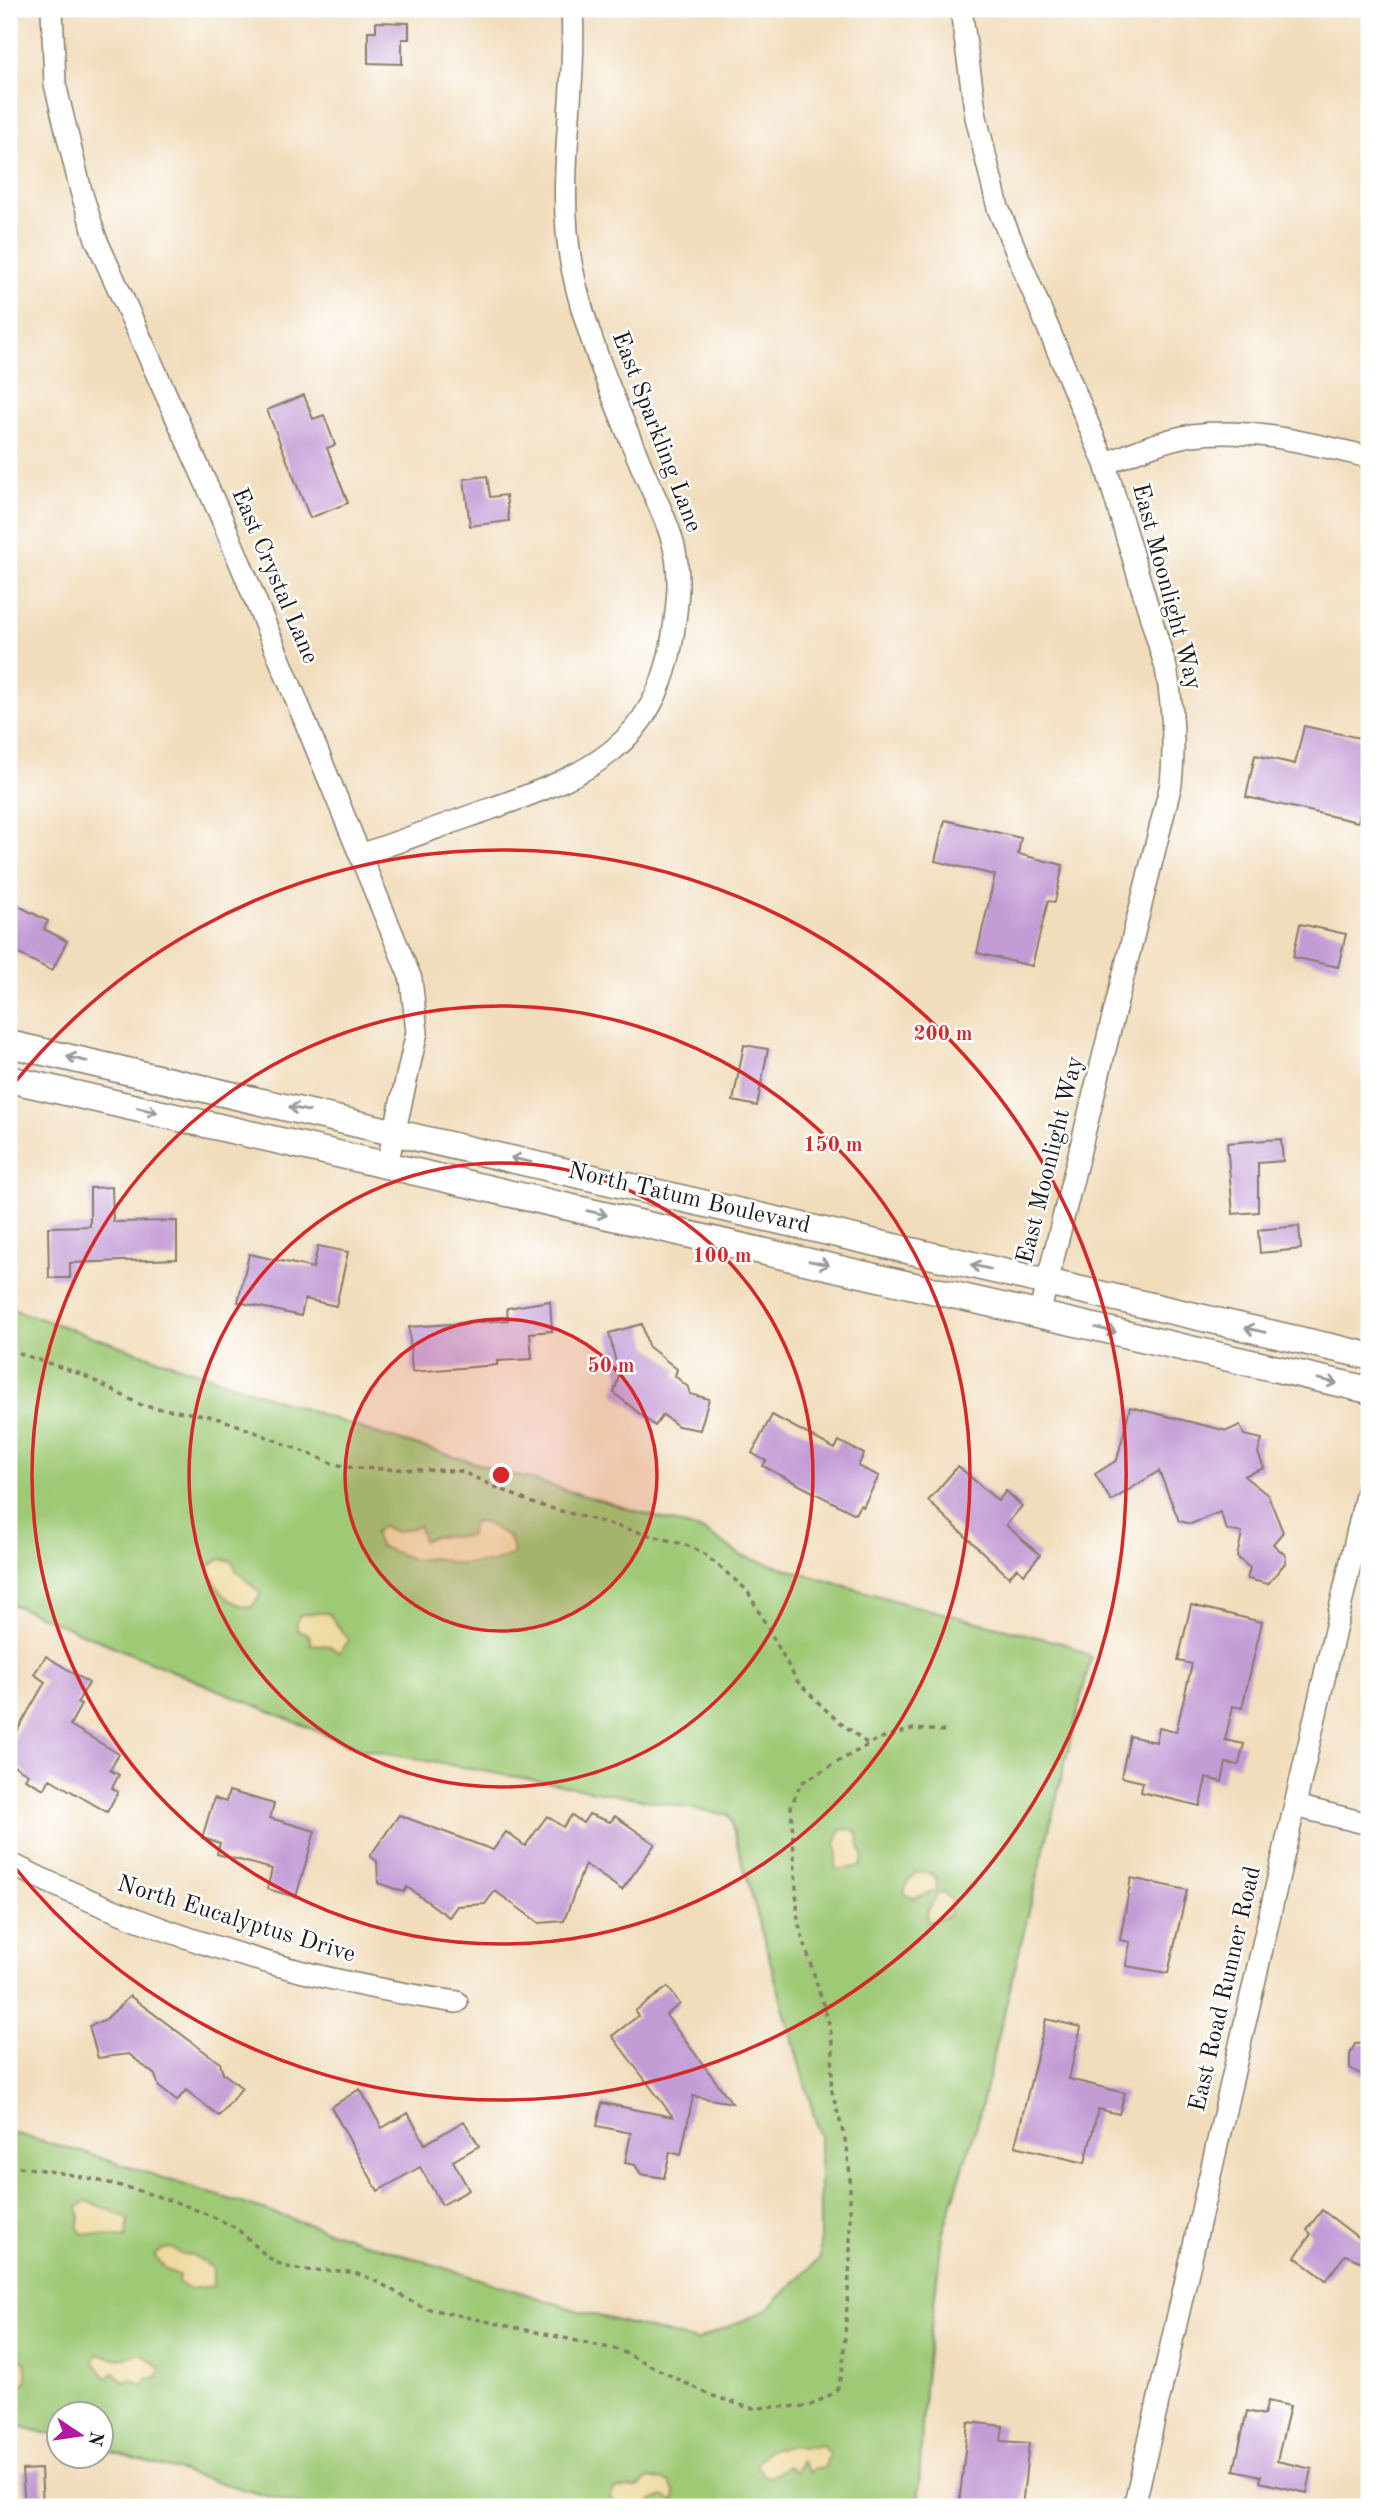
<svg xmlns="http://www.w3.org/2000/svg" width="1378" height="2516" font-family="'Old Standard TT',serif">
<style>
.green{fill:#9ec975;stroke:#5d7248;stroke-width:2}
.sand{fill:#eeda9e;stroke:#857b5d;stroke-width:2}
.building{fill:#c39bd5}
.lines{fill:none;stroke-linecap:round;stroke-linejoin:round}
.minor-casing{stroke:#867c6c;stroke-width:24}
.major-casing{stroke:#867c6c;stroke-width:29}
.path{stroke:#867c6c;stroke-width:3.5;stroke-dasharray:5 5;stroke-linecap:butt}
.minor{stroke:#fff;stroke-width:21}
.major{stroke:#fff;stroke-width:26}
.oneway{stroke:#999}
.ring{fill:none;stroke:#d62828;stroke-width:3.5}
.labels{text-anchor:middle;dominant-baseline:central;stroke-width:5;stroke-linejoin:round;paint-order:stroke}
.street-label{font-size:24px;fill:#1c1c1c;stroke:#fff}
.centre{fill:#d62828;stroke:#fff;stroke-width:3.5}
.ring-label{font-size:21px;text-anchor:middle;font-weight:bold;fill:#d62828;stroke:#fff;stroke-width:5;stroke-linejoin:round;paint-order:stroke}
</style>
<rect width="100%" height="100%" fill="#fff"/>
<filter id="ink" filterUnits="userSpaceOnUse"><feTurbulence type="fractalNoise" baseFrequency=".0143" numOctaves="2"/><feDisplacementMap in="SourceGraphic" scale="14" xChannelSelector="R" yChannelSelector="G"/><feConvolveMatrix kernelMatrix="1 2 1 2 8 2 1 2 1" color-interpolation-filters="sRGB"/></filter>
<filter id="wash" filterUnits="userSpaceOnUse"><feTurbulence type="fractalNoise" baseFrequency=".00686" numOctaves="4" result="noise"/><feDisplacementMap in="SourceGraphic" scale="28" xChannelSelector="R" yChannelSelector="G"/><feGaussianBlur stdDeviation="1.57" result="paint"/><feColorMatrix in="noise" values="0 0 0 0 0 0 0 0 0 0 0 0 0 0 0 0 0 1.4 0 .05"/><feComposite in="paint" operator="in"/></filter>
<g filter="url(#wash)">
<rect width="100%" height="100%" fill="#f1ddbc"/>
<!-- green -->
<path class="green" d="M 9,1308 L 375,1433 L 706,1532 L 742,1556 L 907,1604 L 1069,1645 L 1091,1657 L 978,2120 L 942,2235 L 924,2388 L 918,2507 L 306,2507 L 102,2449 L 102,2414 L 60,2414 L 59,2437 L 9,2423 L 9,2132 L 79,2151 L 579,2311 L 696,2341 L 765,2311 L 820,2258 L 820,2137 L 729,1815 L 360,1749 L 9,1603 Z"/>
<!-- sand -->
<path class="sand" d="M 474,1522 L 485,1523 L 509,1537 L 514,1554 L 493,1562 L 458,1564 L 434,1558 L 414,1560 L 379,1546 L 374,1533 L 383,1526 L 395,1532 L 419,1526 L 423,1541 L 431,1537 L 469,1536 Z
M 220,1559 L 232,1561 L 237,1571 L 261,1594 L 252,1607 C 228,1606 213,1588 209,1565 Z
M 318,1613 L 328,1613 L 349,1640 L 339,1653 L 330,1646 L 311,1644 L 309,1635 L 298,1631 L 296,1622 L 300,1615 Z
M 850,1829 L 858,1832 L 859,1847 L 864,1857 L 861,1866 L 839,1870 L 835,1867 L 838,1849 L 835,1844 L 840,1830 Z
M 916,1872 L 929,1873 L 936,1877 L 937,1891 L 913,1898 L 904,1893 L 908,1881 Z
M 944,1892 L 952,1901 L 949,1916 L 928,1922 C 923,1909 933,1906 937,1894 Z
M 86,2202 C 93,2202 125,2216 129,2221 L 125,2238 L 81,2233 L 77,2226 L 80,2218 L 78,2207 Z
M 172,2248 L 180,2254 L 192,2255 L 213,2268 L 213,2286 L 189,2289 L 178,2282 L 179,2275 L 168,2271 L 154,2256 L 163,2249 Z
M 142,2353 L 160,2368 L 157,2379 L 148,2378 L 142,2386 L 131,2379 L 123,2382 L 114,2373 L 106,2378 L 94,2362 L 97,2354 L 121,2359 Z
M 15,2355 L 25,2362 L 27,2380 L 21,2385 L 9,2385 L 9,2357 Z
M 822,2445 L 830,2454 L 824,2468 L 814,2468 L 810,2473 L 801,2461 L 796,2472 L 788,2466 L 770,2477 L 763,2475 L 756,2465 L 767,2450 C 786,2443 804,2450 822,2445 Z
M 649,2478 L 669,2482 L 676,2493 L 674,2502 L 664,2496 L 652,2501 L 647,2507 L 620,2507 L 610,2497 L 614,2489 L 638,2487 Z"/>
<g id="blocks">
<!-- building -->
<path class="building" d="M 376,22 L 409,23 L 409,39 L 402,39 L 402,64 L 368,63 L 368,31 L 376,31 Z
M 304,395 L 313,419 L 324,415 L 335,445 L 327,448 L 348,503 L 310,518 L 267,410 Z
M 487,476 L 490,497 L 506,495 L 509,521 L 470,526 L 464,479 Z
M 1304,726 L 1369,740 L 1369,773 L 1358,822 L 1246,797 L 1255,755 L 1295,764 Z
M 945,820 L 1021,838 L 1018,854 L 1063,865 L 1055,902 L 1048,901 L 1032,966 L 977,953 L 995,875 L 935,861 Z
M 9,901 L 48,921 L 44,929 L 67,941 L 52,971 L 9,949 Z
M 1300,924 L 1346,934 L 1338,967 L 1293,957 Z
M 744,1045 L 768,1049 L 757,1106 L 733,1101 Z
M 1281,1139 L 1283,1161 L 1258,1163 L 1258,1212 L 1233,1214 L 1227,1143 Z
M 112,1187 L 113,1222 L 177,1221 L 177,1259 L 70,1263 L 70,1278 L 49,1278 L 48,1227 L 90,1226 L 90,1188 Z
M 1299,1226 L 1301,1249 L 1260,1253 L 1258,1230 Z
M 318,1246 L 348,1252 L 336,1306 L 305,1299 L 301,1316 L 238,1302 L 249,1254 L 313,1268 Z
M 550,1301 L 552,1331 L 530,1333 L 532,1359 L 497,1361 L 497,1365 L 412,1372 L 409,1327 L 508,1320 L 507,1308 Z
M 642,1324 L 648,1346 L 677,1369 L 675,1376 L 688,1387 L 690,1394 L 709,1399 L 700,1430 L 678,1426 L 663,1415 L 655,1426 L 614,1393 L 619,1376 L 609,1333 Z
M 1130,1407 L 1227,1431 L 1240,1425 L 1244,1435 L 1262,1439 L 1258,1453 L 1264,1468 L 1244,1476 L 1268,1495 L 1283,1532 L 1273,1544 L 1286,1556 L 1285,1563 L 1268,1584 L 1247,1579 L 1250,1568 L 1237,1557 L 1242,1533 L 1227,1530 L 1220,1512 L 1191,1524 L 1179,1521 L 1159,1471 L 1111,1501 L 1095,1474 L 1117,1460 Z
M 772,1415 L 835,1449 L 839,1441 L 864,1454 L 858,1466 L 879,1476 L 863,1507 L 860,1505 L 855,1514 L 763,1466 L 766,1461 L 752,1453 Z
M 958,1466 L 998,1501 L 1006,1491 L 1022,1506 L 1006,1525 L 1040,1555 L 1024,1574 L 1017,1568 L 1009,1577 L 928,1501 Z
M 1191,1605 L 1262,1622 L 1242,1708 L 1233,1706 L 1225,1740 L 1244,1744 L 1239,1765 L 1226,1763 L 1222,1782 L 1206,1778 L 1200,1806 L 1141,1792 L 1143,1782 L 1121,1777 L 1130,1736 L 1156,1742 L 1159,1728 L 1176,1732 L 1192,1664 L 1178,1661 Z
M 46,1656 L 89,1683 L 77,1703 L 81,1705 L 70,1725 L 119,1754 L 110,1770 L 119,1775 L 112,1788 L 118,1792 L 107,1812 L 50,1779 L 44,1789 L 25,1779 L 28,1774 L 9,1763 L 9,1745 L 45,1682 L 34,1674 Z
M 229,1791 L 274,1804 L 270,1818 L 315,1831 L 296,1897 L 267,1889 L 272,1869 L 217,1854 L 220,1843 L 202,1838 L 214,1798 L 226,1802 Z
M 589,1814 L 610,1822 L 615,1816 L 655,1844 L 622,1890 L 585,1864 L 564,1921 L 539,1923 L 495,1891 L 485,1904 L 457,1906 L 449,1917 L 407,1887 L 404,1892 L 378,1883 L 377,1861 L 370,1856 L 399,1815 L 493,1850 L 506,1832 L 525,1846 L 547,1816 L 563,1827 L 572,1815 L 583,1823 Z
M 1131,1878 L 1187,1890 L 1168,1973 L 1126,1966 L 1130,1942 L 1120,1940 Z
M 668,1987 L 680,2004 L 666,2015 L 732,2103 L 693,2096 L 681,2155 L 670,2152 L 664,2178 L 641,2174 L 635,2165 L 625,2163 L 631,2133 L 597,2126 L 602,2103 L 673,2117 L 612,2036 L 638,2016 L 635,2011 Z
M 130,1996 L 220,2063 L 223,2073 L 242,2088 L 219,2116 L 186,2090 L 177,2101 L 159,2087 L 155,2075 L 129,2054 L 98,2058 L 89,2026 L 104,2021 Z
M 1046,2019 L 1081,2027 L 1069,2079 L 1125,2093 L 1119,2114 L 1098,2109 L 1085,2163 L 1015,2146 Z
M 1369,2043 L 1369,2079 L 1350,2068 L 1350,2054 L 1355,2044 Z
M 360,2089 L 382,2128 L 408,2113 L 425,2144 L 464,2121 L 479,2146 L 453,2161 L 469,2190 L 442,2205 L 420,2167 L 378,2191 L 331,2107 Z
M 1322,2210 L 1369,2246 L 1369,2265 L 1345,2255 L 1326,2280 L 1295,2257 L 1311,2234 L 1307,2230 Z
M 1268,2401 L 1290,2406 L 1277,2461 L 1312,2469 L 1307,2493 L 1260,2482 L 1261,2476 L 1234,2470 L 1247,2411 L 1264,2415 Z
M 968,2422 L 1003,2426 L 1001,2441 L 1029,2443 L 1022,2507 L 959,2507 Z
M 41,2469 L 43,2507 L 25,2507 L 22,2470 Z"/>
</g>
</g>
<g filter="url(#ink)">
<use href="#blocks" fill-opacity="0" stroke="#867c6c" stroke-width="2"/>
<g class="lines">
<defs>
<path id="minor" d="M 52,9 L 55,84 L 81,191 L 96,239 L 222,519 L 411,979 L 417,1032 L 387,1165
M 961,9 L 976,117 L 998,208 L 1105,464 L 1166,668 C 1173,706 1175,745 1171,784 L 1039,1315
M 1105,464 C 1132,453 1162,440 1192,435 C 1251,427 1313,444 1369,457
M 360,855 C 404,840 447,824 490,809 C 587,775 656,747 673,635 C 678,601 682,570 671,536 C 663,511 650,487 640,463 C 614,399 586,336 572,268 C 555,182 577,95 572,9
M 1295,1806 L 1369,1824
M 9,1863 C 149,1933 302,1980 457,2002
M 1134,2507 L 1369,1482"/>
<path id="major" d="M 9,1044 L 1369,1356
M 9,1079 L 1369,1390"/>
</defs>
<!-- minor casing -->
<use href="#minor" class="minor-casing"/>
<!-- major casing -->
<use href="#major" class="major-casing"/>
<!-- path -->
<path class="path" d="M 9,1350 L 81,1374 L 143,1406 L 209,1416 L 235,1424 L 334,1464 L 355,1468 L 460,1471 L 532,1503 L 686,1545 L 702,1552 L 747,1590 L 797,1681 L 830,1714 L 869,1745
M 9,2166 C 76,2172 169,2194 230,2225 C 249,2235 260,2255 280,2264 C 301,2274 326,2268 349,2272 C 378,2277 399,2297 425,2308 L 619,2350 L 710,2395 L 750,2408 L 809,2406 L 832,2394 L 838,2388 L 843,2366 L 850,2260 L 850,2176 L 847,2147 L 831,2088 L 833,2050 L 830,2027 L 798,1922 L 791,1806 L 801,1783 L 878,1739 L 913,1729 L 945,1731"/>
<!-- minor -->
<use href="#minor" class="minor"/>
<!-- major -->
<use href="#major" class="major"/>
</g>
<!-- one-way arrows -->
<defs><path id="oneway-shaft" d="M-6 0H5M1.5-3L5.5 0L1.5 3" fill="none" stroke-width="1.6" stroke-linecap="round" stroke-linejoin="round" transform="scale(1.75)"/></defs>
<g class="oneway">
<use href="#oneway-shaft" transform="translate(77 1059) rotate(-167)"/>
<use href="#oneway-shaft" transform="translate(299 1109) rotate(-167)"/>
<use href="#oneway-shaft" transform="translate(147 1110) rotate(13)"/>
<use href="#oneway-shaft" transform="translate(521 1160) rotate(-167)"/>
<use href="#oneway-shaft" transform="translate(597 1213) rotate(13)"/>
<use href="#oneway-shaft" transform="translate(819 1263) rotate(13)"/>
<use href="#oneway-shaft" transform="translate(981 1267) rotate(-167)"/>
<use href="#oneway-shaft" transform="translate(1106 1330) rotate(13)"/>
<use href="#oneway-shaft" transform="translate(1255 1330) rotate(-167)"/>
<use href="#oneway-shaft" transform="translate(1327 1381) rotate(13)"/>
</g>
</g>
<!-- distance rings -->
<circle cx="501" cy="1475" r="156" fill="#d62828" fill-opacity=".12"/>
<g class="ring">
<circle cx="501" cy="1475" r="156"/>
<circle cx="501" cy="1475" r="312"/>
<circle cx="501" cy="1475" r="469"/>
<path d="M12 1086A625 625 0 1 1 12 1864"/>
</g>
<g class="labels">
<!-- street labels -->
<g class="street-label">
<text transform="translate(656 432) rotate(69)">East Sparkling Lane</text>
<text transform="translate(274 576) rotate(67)">East Crystal Lane</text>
<text transform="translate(1166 587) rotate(75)">East Moonlight Way</text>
<text transform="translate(1051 1160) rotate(-76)">East Moonlight Way</text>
<text transform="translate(689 1199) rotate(13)">North Tatum Boulevard</text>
<text transform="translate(236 1920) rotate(17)">North Eucalyptus Drive</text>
<text transform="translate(1226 1989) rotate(-77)">East Road Runner Road</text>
</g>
</g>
<circle cx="501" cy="1475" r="10" class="centre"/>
<g class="ring-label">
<text x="943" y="1040">200 m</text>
<text x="833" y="1151">150 m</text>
<text x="722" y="1262">100 m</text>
<text x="611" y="1372">50 m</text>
</g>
<!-- margin -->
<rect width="1378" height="2516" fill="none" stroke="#fff" stroke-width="35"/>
<!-- north arrow -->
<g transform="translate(80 2435) rotate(103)"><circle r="33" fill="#ffffff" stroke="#a4a4a4" stroke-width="2"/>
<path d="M0-5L12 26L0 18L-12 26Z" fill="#b5179e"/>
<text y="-10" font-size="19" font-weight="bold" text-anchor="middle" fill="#1c1c1c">N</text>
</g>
</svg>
